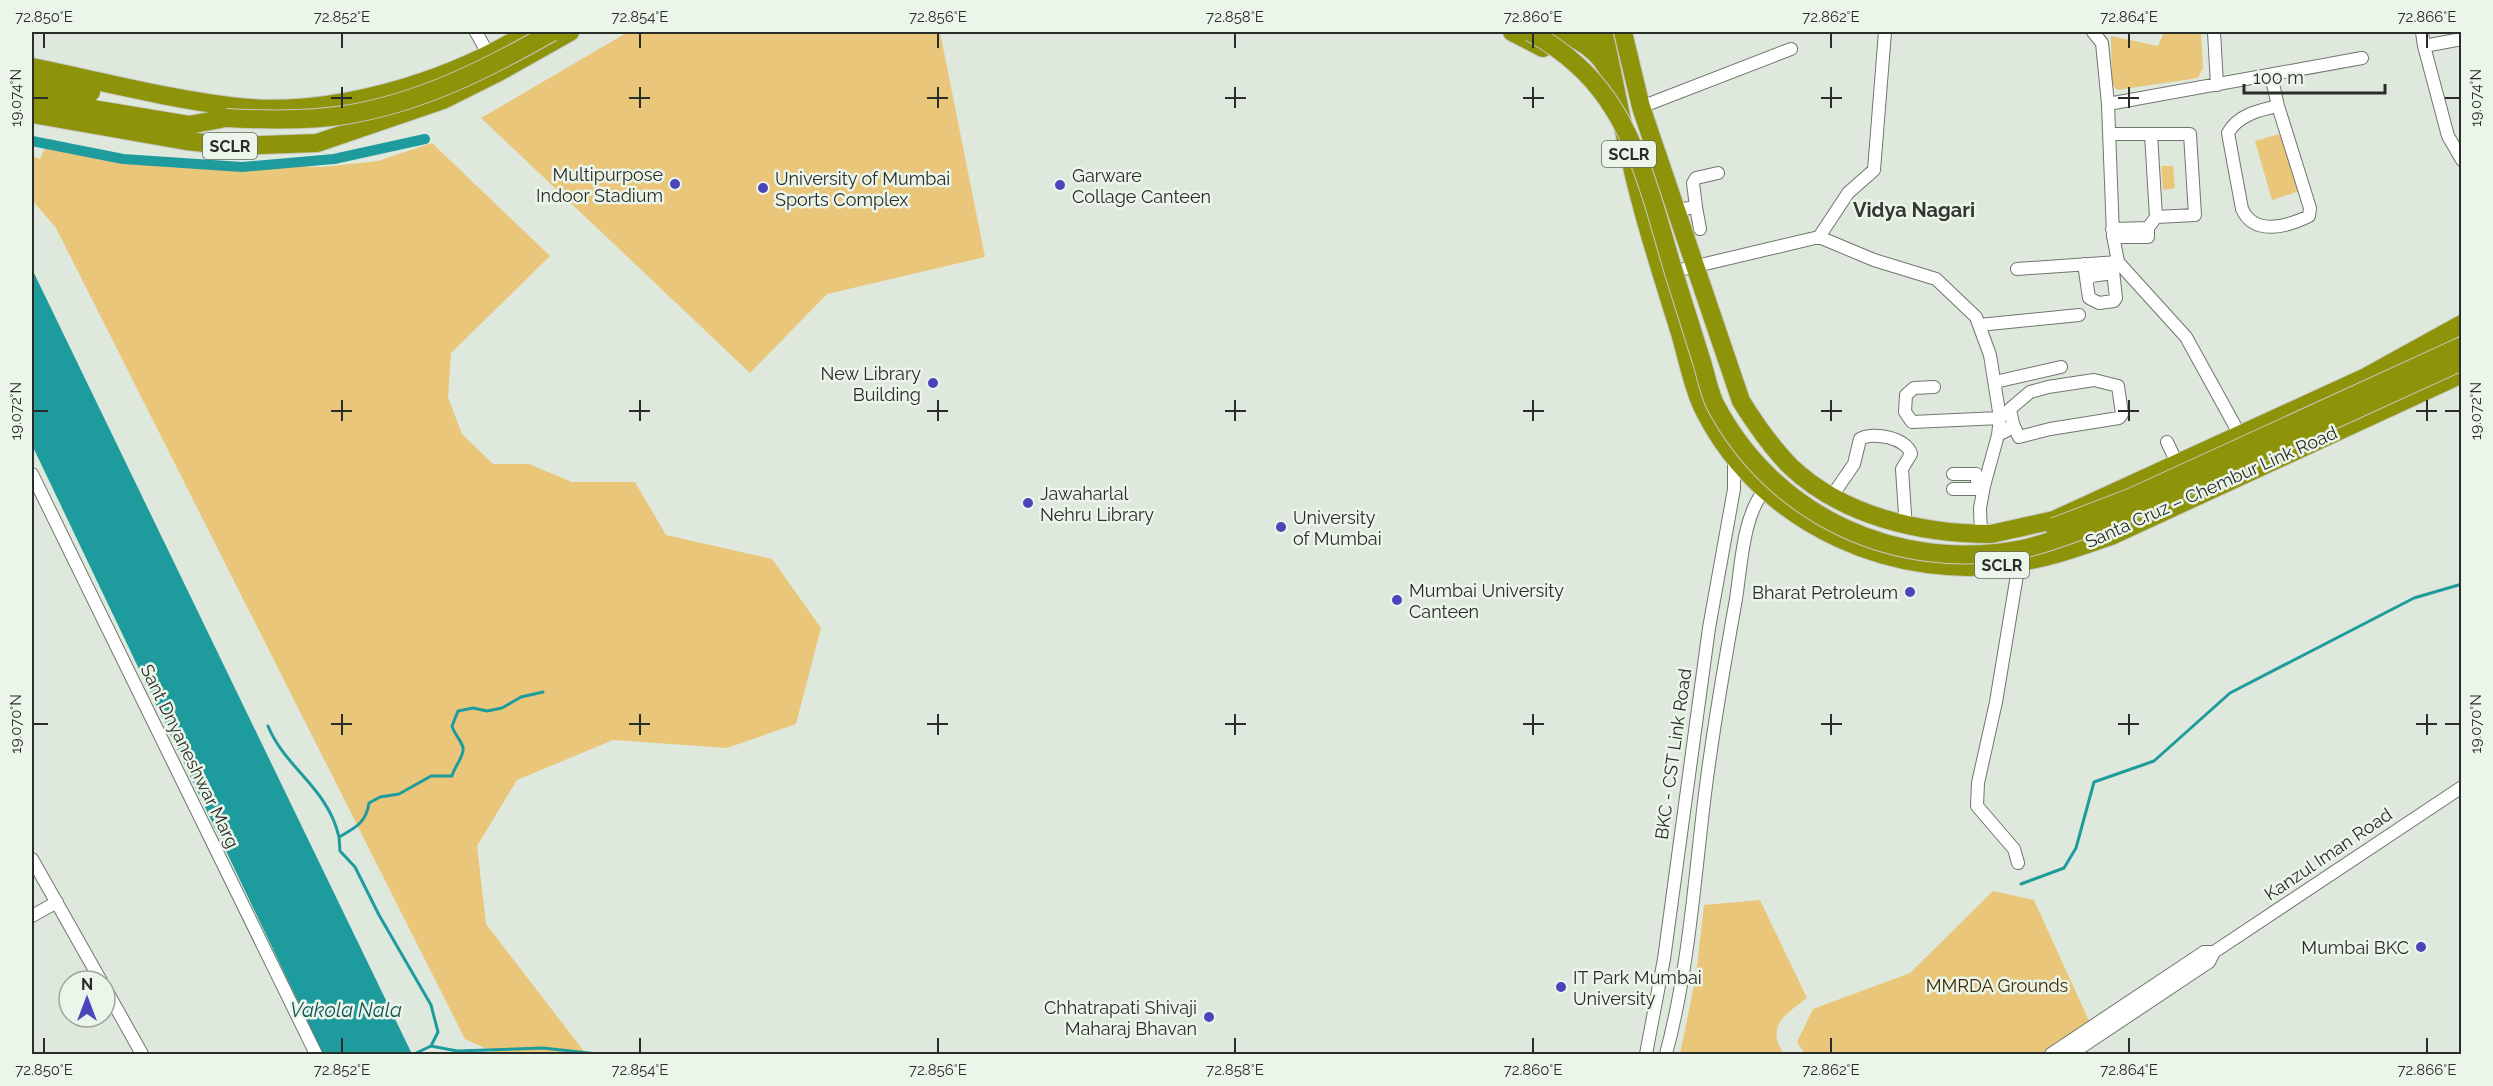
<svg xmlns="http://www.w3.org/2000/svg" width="2493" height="1086" font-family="Raleway,sans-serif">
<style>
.green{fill:#eac67a}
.water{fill:#1e9c9d}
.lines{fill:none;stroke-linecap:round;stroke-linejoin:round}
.stream{stroke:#1e9c9d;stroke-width:3}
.canal{stroke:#1e9c9d;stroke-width:10}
.minor-casing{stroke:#6f776d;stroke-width:14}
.highway-casing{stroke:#c7c8c7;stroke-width:20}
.minor{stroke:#fff;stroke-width:12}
.highway{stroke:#8e9409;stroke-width:18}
.highway-bridge-casing{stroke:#c7c8c7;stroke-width:20;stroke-linecap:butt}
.highway-bridge{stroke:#8e9409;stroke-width:18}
.ticks{fill:none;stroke:#292d29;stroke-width:2}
.poi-dot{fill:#4b45bb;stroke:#ecf5ea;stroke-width:2}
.labels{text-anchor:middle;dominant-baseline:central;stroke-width:5;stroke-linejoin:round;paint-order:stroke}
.shield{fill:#ecf5ea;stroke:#646963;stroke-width:1.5}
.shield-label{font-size:16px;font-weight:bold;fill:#292d29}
.poi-label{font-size:18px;fill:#292d29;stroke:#ecf5ea;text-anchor:start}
.street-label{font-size:18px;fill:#292d29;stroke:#ecf5ea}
.park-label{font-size:18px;fill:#3e2c00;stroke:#ecf5ea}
.neighbourhood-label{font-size:20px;font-weight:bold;fill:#31382f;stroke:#ecf5ea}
.water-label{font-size:20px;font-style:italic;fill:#145556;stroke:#ecf5ea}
.neatline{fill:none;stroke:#292d29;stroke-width:2}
.ticks-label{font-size:15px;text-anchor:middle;fill:#292d29}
</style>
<rect width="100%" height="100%" fill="#dfe8dd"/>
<!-- green -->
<path class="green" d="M 628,32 L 940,32 L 985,257 L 827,294 L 750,373 L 481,118 Z
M 2164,32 L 2201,32 L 2203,68 L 2198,78 L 2117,90 L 2112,84 L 2111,36 L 2158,46 Z
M 2283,133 L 2300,191 L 2272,200 L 2255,141 Z
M 49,139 L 157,163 L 323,167 L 378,161 L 432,143 L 550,256 L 451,353 L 448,397 L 462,434 L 493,464 L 529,464 L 572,482 L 635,482 L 666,535 L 772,559 L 821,628 L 796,724 L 727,748 L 613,740 L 517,780 L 477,846 L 486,924 L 586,1054 L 498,1054 L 465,1039 L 56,228 L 32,200 L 32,156 L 40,159 Z
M 2173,166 L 2175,188 L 2163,190 L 2161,166 Z
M 1993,891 L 2034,900 L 2090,1023 L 2043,1054 L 1805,1054 L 1797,1042 L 1813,1009 L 1910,973 Z
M 1760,900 L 1807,998 C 1786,1014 1765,1026 1784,1054 L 1680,1054 L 1696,975 L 1704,905 Z"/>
<!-- water -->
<path class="water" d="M 32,269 L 412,1054 L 323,1054 L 32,445 Z"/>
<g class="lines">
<!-- stream -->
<path class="stream" d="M 268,726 C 285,768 328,788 339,837
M 2021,884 L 2064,868 L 2076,848 L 2094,782 L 2154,761 L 2230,693 L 2414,598 L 2462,584
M 431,1046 L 457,1051 L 543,1048 L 598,1054
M 414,1054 L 431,1046 L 438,1032 L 431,1005 L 379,915 L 355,867 L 340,851 L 339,837 C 355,828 366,823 369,803 L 380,797 L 399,794 L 431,776 L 452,776 C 454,767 465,755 463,748 C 462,741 454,734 452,726 L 458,711 L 473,708 L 487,711 L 502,708 L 521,697 L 543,692"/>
<!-- canal -->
<path class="canal" d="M 32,141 L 123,159 L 242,167 L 334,159 L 425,139"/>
<defs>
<path id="minor" d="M 476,32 L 491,59
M 2093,32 L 2102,43 L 2108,104 L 2113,235 L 2118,262 L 2186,337 L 2240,435
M 2214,32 L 2217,85
M 2422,32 L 2424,46 L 2448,136 L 2462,160
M 2424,46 L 2462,39
M 2271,75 L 2278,106 L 2310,208 L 2309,216 C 2287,227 2254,236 2242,209 L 2228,133 C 2238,115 2259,110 2278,106
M 2108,104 L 2362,58
M 1641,107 L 1791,49
M 2109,134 L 2151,134
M 1696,207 L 1700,229
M 1676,210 L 1696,207 L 1693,183 L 1696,178 L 1718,173
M 2112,229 L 2148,228
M 1819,237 L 1874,260 L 1936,279 L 1976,317 L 1990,355 L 2000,418 L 1998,435 L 1984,486 L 1980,508 L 1981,534
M 2113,237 L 2148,237 L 2148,228 L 2156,217 L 2195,215 L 2190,134 L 2151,134 L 2156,217
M 2084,264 L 2089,298 L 2099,303 L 2114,301 L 2116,298 L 2112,262
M 2017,269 L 2118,262
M 1667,273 L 1819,237 L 1848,193 L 1874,170 L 1885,32
M 2087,281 L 2091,276 L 2113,273
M 1979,325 L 2079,315
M 1995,382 L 2061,367
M 1934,387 L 1914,388 L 1906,395 L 1905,412 L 1912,422 L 2000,418
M 1998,435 L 2006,431 L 2013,424 L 2010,409 L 2030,392 L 2048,387 L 2094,380 L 2118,386 L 2122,414 L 2119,418 L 2050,429 L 2019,437 L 2013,424
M 2167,442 L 2177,463
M 32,474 L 316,1054
M 1953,474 L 1976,474 L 1978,486
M 1953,489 L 1975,489 L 1983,486
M 1832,496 L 1854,464 L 1860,439 C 1873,431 1907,438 1911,454 L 1902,469 L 1905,514 L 1903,524
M 32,859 L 101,981
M 2018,863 L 2014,849 L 1977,806 L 1978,783 L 1996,702 L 2019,563
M 32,916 L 57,902
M 105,988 L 142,1054
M 1646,1054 L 1664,959 L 1709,628 L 1734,489 L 1734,459
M 1666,1054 C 1688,972 1694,886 1704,802 C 1712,734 1724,666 1736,599 C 1741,567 1743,514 1765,490
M 2051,1054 L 2204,952 L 2214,952
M 2071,1054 L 2209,962 L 2214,952 L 2462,787"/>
<path id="highway" d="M 1512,32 L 1543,48
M 1558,32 C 1579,38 1601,53 1610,74
M 1578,32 L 1600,36 L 1605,39 C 1614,79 1621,119 1630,158 C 1643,217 1662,275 1680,333 C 1687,357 1694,393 1706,414 C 1763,525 1899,585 2020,562 C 2052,557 2081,546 2111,536 L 2462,374
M 1623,32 L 1641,107 L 1741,401 C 1756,425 1771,447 1791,467 C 1843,516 1921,534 1991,534 L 2054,520 L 2366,377 L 2462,324
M 32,67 C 100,81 168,99 238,107 C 334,117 448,82 529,32
M 32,81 L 91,92
M 32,99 L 189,125 L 226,118
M 32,114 L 186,141 L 233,146 L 317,143 L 443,100 L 499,72 L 570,32"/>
</defs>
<!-- minor casing -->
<use href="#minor" class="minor-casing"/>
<!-- highway casing -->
<use href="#highway" class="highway-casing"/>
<!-- minor -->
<use href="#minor" class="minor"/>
<!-- highway -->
<use href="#highway" class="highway"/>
<defs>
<path id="highway-bridge" d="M 1530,32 C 1547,41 1563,52 1577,65 C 1636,117 1653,204 1675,276 C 1684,305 1693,333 1702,362 C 1706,375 1709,391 1715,404 C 1774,517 1898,573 2022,549 C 2042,545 2063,537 2082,530 C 2137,510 2189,486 2241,462 C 2314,429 2388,395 2462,361
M 226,118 C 265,120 307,121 345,115 C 420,103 487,69 552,32
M 2054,527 L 2130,498 L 2462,346"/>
</defs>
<!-- highway-bridge casing -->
<use href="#highway-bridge" class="highway-bridge-casing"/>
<!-- highway-bridge -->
<use href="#highway-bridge" class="highway-bridge"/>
</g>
<!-- ticks -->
<path class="ticks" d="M 44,33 L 44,48M 342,33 L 342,48M 640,33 L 640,48M 938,33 L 938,48M 1235,33 L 1235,48M 1533,33 L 1533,48M 1831,33 L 1831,48M 2129,33 L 2129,48M 2427,33 L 2427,48M 342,87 L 342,108M 640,87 L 640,108M 938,87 L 938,108M 1235,87 L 1235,108M 1533,87 L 1533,108M 1831,87 L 1831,108M 2129,87 L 2129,108M 33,98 L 48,98M 331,98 L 352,98M 629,98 L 650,98M 927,98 L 948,98M 1225,98 L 1246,98M 1523,98 L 1544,98M 1821,98 L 1842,98M 2118,98 L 2139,98M 2445,98 L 2460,98M 342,400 L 342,421M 640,400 L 640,421M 938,400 L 938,421M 1235,400 L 1235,421M 1533,400 L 1533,421M 1831,400 L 1831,421M 2129,400 L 2129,421M 2427,400 L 2427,421M 33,411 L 48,411M 331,411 L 352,411M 629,411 L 650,411M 927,411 L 948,411M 1225,411 L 1246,411M 1523,411 L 1544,411M 1821,411 L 1842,411M 2118,411 L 2139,411M 2416,411 L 2437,411M 2445,411 L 2460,411M 342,714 L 342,735M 640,714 L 640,735M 938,714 L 938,735M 1235,714 L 1235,735M 1533,714 L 1533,735M 1831,714 L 1831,735M 2129,714 L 2129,735M 2427,714 L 2427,735M 33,724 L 48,724M 331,724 L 352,724M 629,724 L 650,724M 927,724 L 948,724M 1225,724 L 1246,724M 1523,724 L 1544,724M 1821,724 L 1842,724M 2118,724 L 2139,724M 2416,724 L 2437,724M 2445,724 L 2460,724M 44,1038 L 44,1053M 342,1038 L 342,1053M 640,1038 L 640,1053M 938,1038 L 938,1053M 1235,1038 L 1235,1053M 1533,1038 L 1533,1053M 1831,1038 L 1831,1053M 2129,1038 L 2129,1053M 2427,1038 L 2427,1053"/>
<!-- markers -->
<g class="poi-dot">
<circle cx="675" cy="184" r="6"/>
<circle cx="1060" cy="185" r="6"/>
<circle cx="763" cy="188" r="6"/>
<circle cx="933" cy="383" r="6"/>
<circle cx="1028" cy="503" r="6"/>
<circle cx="1281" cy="527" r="6"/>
<circle cx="1910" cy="592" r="6"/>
<circle cx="1397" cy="600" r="6"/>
<circle cx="2421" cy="947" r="6"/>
<circle cx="1561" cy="987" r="6"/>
<circle cx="1209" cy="1017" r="6"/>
</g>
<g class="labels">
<!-- shield labels -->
<g class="shield">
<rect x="203" y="133" width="54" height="26" rx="4.5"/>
<rect x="1602" y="141" width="54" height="26" rx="4.5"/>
<rect x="1975" y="552" width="54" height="26" rx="4.5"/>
</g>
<g class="shield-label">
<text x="230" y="146">SCLR</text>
<text x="1629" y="154">SCLR</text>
<text x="2002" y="565">SCLR</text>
</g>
<!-- poi labels -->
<g class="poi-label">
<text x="663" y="174" text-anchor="end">Multipurpose<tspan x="663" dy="21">Indoor Stadium</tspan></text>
<text x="1072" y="175">Garware<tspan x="1072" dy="21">Collage Canteen</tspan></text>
<text x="775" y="178">University of Mumbai<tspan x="775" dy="21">Sports Complex</tspan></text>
<text x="921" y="373" text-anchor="end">New Library<tspan x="921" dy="21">Building</tspan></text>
<text x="1040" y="493">Jawaharlal<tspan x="1040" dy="21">Nehru Library</tspan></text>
<text x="1293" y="517">University<tspan x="1293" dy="21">of Mumbai</tspan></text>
<text x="1409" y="590">Mumbai University<tspan x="1409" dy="21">Canteen</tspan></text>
<text x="1898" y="592" text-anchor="end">Bharat Petroleum</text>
<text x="2409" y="947" text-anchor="end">Mumbai BKC</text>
<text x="1573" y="977">IT Park Mumbai<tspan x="1573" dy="21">University</tspan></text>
<text x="1197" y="1007" text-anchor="end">Chhatrapati Shivaji<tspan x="1197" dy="21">Maharaj Bhavan</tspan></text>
</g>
<!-- street labels -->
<g class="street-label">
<text transform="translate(2211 487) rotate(-24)">Santa Cruz – Chembur Link Road</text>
<text transform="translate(1673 754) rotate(-82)">BKC - CST Link Road</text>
<text transform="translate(190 756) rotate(64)">Sant Dnyaneshwar Marg</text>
<text transform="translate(2328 854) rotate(-34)">Kanzul Iman Road</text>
</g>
<!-- park labels -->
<g class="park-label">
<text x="1997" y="985">MMRDA Grounds</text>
</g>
<!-- neighbourhood labels -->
<g class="neighbourhood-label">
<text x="1914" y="210">Vidya Nagari</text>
</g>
<!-- water labels -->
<g class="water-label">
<text x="346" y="1010">Vakola Nala</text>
</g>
</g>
<!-- border -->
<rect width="2493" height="1086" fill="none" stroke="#ecf5ea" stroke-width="66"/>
<!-- north arrow -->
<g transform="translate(87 999)"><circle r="28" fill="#ecf5ea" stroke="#9ea59d" stroke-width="1.5"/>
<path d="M0-4.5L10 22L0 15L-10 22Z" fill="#4b45bb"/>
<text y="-9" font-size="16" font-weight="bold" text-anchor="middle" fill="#292d29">N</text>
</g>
<!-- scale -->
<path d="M2244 84v9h141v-9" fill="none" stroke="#292d29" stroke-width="3"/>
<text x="2253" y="84" font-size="18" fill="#292d29" stroke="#ecf5ea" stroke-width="4.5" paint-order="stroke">100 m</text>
<rect x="33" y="33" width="2427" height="1020" class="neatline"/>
<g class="ticks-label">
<text x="44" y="22">72.850°E</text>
<text x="342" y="22">72.852°E</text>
<text x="640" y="22">72.854°E</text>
<text x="938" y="22">72.856°E</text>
<text x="1235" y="22">72.858°E</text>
<text x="1533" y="22">72.860°E</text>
<text x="1831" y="22">72.862°E</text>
<text x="2129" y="22">72.864°E</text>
<text x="2427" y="22">72.866°E</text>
<text transform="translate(16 98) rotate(-90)" y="5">19.074°N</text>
<text transform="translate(2476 98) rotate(-90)" y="5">19.074°N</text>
<text transform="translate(16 411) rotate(-90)" y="5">19.072°N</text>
<text transform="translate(2476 411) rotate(-90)" y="5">19.072°N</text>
<text transform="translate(16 724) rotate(-90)" y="5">19.070°N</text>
<text transform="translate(2476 724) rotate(-90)" y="5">19.070°N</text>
<text x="44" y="1075">72.850°E</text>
<text x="342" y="1075">72.852°E</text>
<text x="640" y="1075">72.854°E</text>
<text x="938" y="1075">72.856°E</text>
<text x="1235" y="1075">72.858°E</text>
<text x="1533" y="1075">72.860°E</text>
<text x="1831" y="1075">72.862°E</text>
<text x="2129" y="1075">72.864°E</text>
<text x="2427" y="1075">72.866°E</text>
</g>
</svg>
